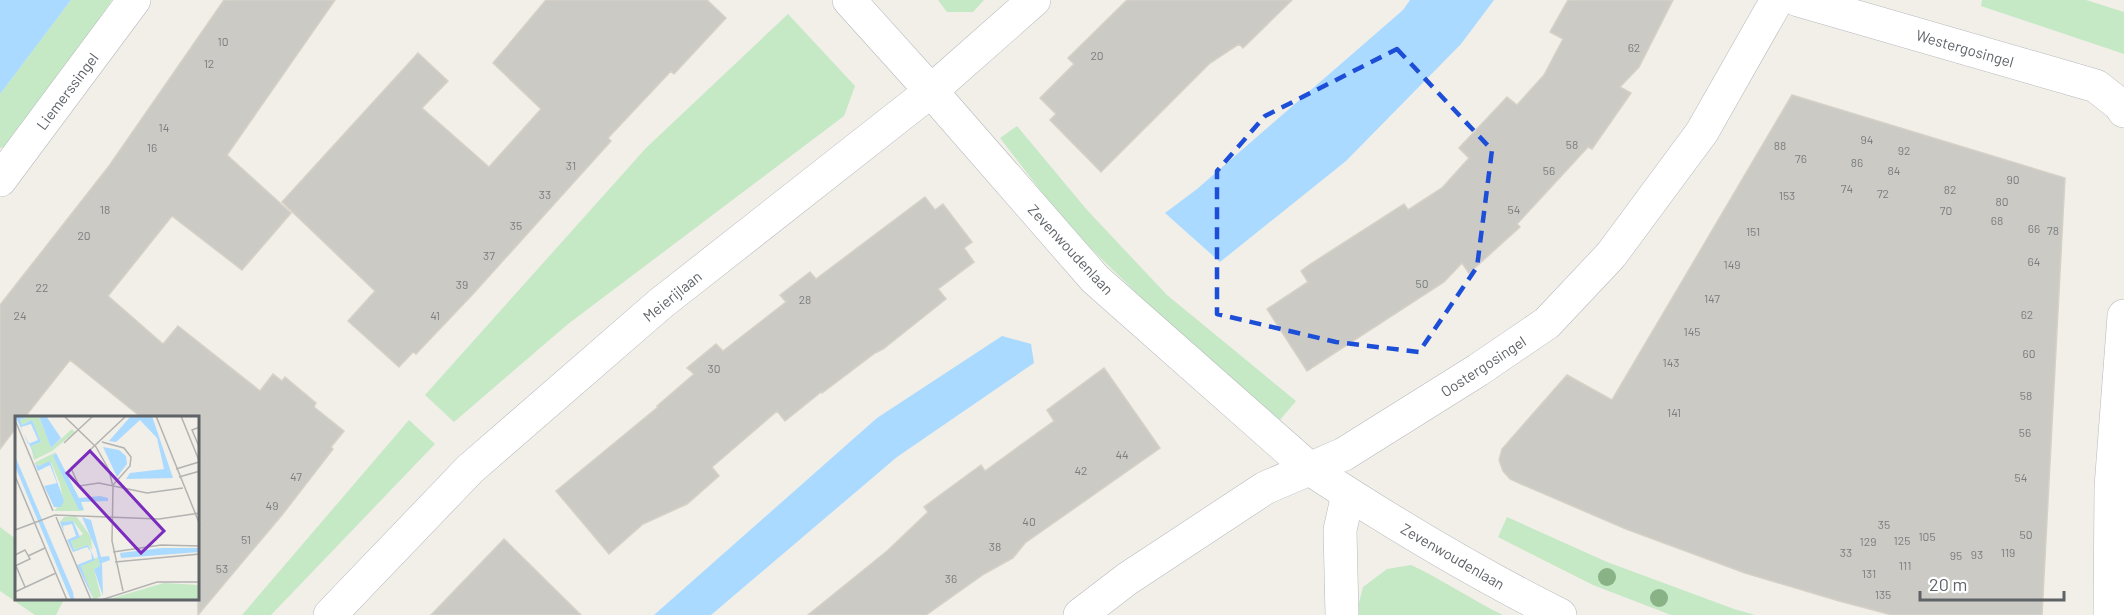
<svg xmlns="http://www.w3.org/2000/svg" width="2124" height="615" font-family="Barlow,sans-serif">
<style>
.green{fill:#c5e8c5}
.water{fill:#aadaff}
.building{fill:#cccac5;stroke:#d6d1c6;stroke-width:1.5}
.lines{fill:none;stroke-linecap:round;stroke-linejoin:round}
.minor-casing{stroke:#b5b8bc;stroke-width:34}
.minor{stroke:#fff;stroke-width:33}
.tree{fill:#89b387}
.marked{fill:none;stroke:#1d4ed8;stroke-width:4.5;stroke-dasharray:12 8;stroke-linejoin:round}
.labels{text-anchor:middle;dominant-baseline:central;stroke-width:6;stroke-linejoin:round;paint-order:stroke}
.number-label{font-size:12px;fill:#7a7d7f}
.street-label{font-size:15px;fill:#5f6368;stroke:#fff}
.inset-road{fill:none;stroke:#b3b3b1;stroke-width:1.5}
.view{fill:#7b2cbf;fill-opacity:0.15;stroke:#7b2cbf;stroke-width:3}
.inset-edge{fill:none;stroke:#5f6368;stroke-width:3}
</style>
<rect width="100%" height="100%" fill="#f1efe8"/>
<!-- green -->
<path class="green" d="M 71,0 L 112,0 L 70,62 L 5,147 L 0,148 L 0,94 Z
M 938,0 L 984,0 L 973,12 L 947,12 Z
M 1982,0 L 2086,0 L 2124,12 L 2124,54 L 1981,6 Z
M 788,14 L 855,86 L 844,116 L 568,324 L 454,422 L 425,395 L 646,148 Z
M 1017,126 L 1087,210 L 1167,295 L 1296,401 L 1280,420 L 1158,314 L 1068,226 L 1000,138 Z
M 409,420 L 435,444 L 271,615 L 242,615 Z
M 1507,517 L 1607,562 L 1734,609 L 1755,615 L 1671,615 L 1593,585 L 1498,537 Z
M 0,527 L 16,539 L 16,598 L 64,599 L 56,615 L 35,615 L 0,591 Z
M 1411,565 C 1443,580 1472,600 1503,615 L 1356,615 L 1363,587 L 1387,569 Z"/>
<!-- water -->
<path class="water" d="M 0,0 L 71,0 L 0,94 Z
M 1410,0 L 1494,0 L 1461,44 L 1346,161 L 1220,262 L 1165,213 L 1197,189 L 1403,10 Z
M 1002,336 L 1031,344 L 1034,363 L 897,457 L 711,615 L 654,615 L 877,418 Z"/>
<!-- building -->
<path class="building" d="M 224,0 L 335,0 L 227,155 L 291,213 L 242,270 L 172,216 L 108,296 L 163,344 L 178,326 L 260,391 L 273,374 L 282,381 L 285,377 L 316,403 L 314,407 L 344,431 L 331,447 L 333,449 L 282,515 L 198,615 L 198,417 L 141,417 L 70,360 L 25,417 L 16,417 L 16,428 L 0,449 L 0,305 L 109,166 Z
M 546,0 L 707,0 L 726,18 L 674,74 L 671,71 L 608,138 L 611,141 L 473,294 L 416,354 L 413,352 L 399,367 L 348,321 L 375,291 L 282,202 L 418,53 L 448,81 L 422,108 L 489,167 L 541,109 L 493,63 Z
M 1127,0 L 1292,0 L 1243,48 L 1239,44 L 1210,63 L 1101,172 L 1050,120 L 1056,114 L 1040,98 L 1074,64 L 1068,58 Z
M 1568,0 L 1673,0 L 1639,67 L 1620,87 L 1631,93 L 1592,149 L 1588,147 L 1517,224 L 1520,227 L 1469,273 L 1462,263 L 1444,282 L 1307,371 L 1267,309 L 1308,282 L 1301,271 L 1309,265 L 1404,204 L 1408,210 L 1442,188 L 1469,158 L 1459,148 L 1507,97 L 1517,105 L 1544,75 L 1563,39 L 1550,32 Z
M 1792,95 L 2065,178 L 2042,615 L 1892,615 L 1839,601 L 1745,573 L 1626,529 L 1521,484 L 1510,479 L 1503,471 L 1499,460 L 1502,449 L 1567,375 L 1612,400 Z
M 925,197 L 935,210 L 943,204 L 972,242 L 964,248 L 974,262 L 938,289 L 946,299 L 883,349 L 875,353 L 822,393 L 821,392 L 785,421 L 777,411 L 712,467 L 719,476 L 702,491 L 687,504 L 643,524 L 609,554 L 556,491 L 658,407 L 657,406 L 694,374 L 687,368 L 716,344 L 723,351 L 786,302 L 780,295 L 810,272 L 816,279 Z
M 1104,368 L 1160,448 L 1025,543 L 1013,558 L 984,574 L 926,615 L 808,615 L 887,551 L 928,512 L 924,507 L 981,465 L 985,471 L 1054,421 L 1047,410 Z
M 504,539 L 581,615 L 431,615 Z"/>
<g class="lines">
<defs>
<path id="minor" d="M 849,0 L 931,91 L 1095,279 L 1310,469 C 1391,522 1474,572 1560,615
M 1798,0 L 2096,86 L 2120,105 L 2124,111
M 0,180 L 134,0
M 330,615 L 470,469 L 660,304 L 931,91 L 1034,0
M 1080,615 L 1127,579 L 1265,488 L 1344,454 L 1478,370 L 1547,323 L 1611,255 L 1702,132 L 1777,0
M 1342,615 L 1340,530 L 1348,494
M 2110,615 L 2111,487 L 2124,316"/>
</defs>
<!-- minor casing -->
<use href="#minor" class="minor-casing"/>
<!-- minor -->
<use href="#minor" class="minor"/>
</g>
<!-- trees -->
<g class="tree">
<circle cx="1607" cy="577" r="9"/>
<circle cx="1659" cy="598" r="9"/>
</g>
<!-- marked area -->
<path class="marked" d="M 1397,49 L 1492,150 L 1477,267 L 1419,352 L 1336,342 L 1217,314 L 1217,171 L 1265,116 Z"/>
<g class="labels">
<!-- number labels -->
<g class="number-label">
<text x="223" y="41">10</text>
<text x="1634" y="47">62</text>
<text x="1097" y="55">20</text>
<text x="209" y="63">12</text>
<text x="164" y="127">14</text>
<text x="1867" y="139">94</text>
<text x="1572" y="144">58</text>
<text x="1780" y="145">88</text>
<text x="152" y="147">16</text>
<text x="1904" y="150">92</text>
<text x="1801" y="158">76</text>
<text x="1857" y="162">86</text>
<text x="571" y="165">31</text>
<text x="1549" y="170">56</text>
<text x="1894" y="170">84</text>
<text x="2013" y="179">90</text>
<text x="1847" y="188">74</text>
<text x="1950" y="189">82</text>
<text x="1883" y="193">72</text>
<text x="545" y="194">33</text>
<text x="1787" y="195">153</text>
<text x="2002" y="201">80</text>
<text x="105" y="209">18</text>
<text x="1514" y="209">54</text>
<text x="1946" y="210">70</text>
<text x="1997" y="220">68</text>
<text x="516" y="225">35</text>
<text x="2034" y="228">66</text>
<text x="2053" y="230">78</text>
<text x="1753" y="231">151</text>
<text x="84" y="235">20</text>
<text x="489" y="255">37</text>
<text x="2034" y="261">64</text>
<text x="1732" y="264">149</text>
<text x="1422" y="283">50</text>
<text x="462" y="284">39</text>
<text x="42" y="287">22</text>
<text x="1712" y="298">147</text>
<text x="805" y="299">28</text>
<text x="2027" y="314">62</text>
<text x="20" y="315">24</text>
<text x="435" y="315">41</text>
<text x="1692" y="331">145</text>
<text x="2029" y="353">60</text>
<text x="1671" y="362">143</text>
<text x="714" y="368">30</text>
<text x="2026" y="395">58</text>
<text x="1674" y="412">141</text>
<text x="2025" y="432">56</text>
<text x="1122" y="454">44</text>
<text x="1081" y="470">42</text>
<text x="296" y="476">47</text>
<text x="2021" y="477">54</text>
<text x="272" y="505">49</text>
<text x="1029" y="521">40</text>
<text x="1884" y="524">35</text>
<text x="2026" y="534">50</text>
<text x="1927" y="536">105</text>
<text x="246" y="539">51</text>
<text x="1902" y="540">125</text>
<text x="1868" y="541">129</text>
<text x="995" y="546">38</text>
<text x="1846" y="552">33</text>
<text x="2008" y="552">119</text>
<text x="1977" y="554">93</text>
<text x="1956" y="555">95</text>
<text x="1905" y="565">111</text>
<text x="222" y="568">53</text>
<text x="1869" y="573">131</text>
<text x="951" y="578">36</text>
<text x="1883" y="594">135</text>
</g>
<!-- street labels -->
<g class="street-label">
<text transform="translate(1965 48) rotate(16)">Westergosingel</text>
<text transform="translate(67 91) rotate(-53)">Liemerssingel</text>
<text transform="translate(1071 249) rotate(47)">Zevenwoudenlaan</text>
<text transform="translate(672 296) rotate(-39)">Meierijlaan</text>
<text transform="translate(1483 366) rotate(-33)">Oostergosingel</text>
<text transform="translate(1453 556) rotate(30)">Zevenwoudenlaan</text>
</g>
</g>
<!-- overview -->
<g transform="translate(15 416)">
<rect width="184" height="184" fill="#f1efe8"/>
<path d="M 15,0 L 24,0 L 36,32 L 57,13 L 60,16 L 37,35 L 19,44 L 16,30 L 26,26 L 17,4 L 7,9 L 5,4 ZM 41,36 L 38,40 L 64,93 L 69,95 L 39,95 L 48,85 L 45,68 L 36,46 L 24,50 L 19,47 ZM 61,100 L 76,121 L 77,134 L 73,129 L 59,134 L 56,125 L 68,118 L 58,105 L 45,106 L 49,101 ZM 83,141 L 85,150 L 79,153 L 86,180 L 79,184 L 66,150 ZM 149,167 L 184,169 L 184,184 L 91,184 Z" fill="#c5e8c5"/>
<path d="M 0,0 L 15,0 L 5,4 L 7,9 L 17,4 L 26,26 L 16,30 L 21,42 ZM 16,8 L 23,24 L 13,28 L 6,11 ZM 24,0 L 31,0 L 46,22 L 36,32 ZM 116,0 L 137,0 L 158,62 L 111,63 L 115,57 L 149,53 L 142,22 L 125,4 L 101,26 L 94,25 ZM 88,31 L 104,34 L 111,40 L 112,48 L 102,61 ZM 41,37 L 64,82 L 85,80 L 93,82 L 93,85 L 66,86 L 69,94 L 64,94 L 38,40 ZM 0,40 L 58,176 L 59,184 L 56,184 L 0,50 ZM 35,45 L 49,85 L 46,91 L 39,91 L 29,70 L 42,67 L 35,49 L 23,55 L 20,48 L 24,50 ZM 67,101 L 76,104 L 86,141 L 94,140 L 95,144 L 87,147 L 88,180 L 79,153 L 85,150 L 81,133 ZM 58,105 L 65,121 L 56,125 L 59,134 L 73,129 L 80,144 L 66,150 L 79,184 L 62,149 L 77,143 L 76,136 L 72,131 L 58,136 L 52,124 L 61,120 L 57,108 L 48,110 L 49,116 L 45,106 ZM 147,132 L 184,132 L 184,136 L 106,142 L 105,137 Z" fill="#aadaff" fill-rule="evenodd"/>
<path class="inset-road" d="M 49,0 L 81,31 L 94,54 L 98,71 L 97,125 L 108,175M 111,0 L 56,52 L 64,70 L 84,67 L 132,77 L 168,72M 141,0 L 185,109M 166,0 L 185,47M 0,4 L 38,95M 185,11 L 177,14 L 185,33M 87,26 L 109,32 L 116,41 L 115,50 L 98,69M 49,27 L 78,0M 161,53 L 184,46M 0,60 L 52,184M 164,61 L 185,55M 41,101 L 76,184M 0,114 L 40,99 L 144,103 L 185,97M 98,136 L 146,129 L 185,130M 0,139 L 10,134 L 15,143 L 0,150M 13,140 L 30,132M 100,146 L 185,138M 1,150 L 10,171M 0,176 L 41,157M 86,184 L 142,166 L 185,166"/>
<path class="view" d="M 75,35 L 149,115 L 126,137 L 52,57 Z"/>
<rect width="184" height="184" class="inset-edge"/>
</g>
<!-- scale -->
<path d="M1920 591v9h144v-9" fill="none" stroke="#5f6368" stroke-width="3"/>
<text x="1929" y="591" font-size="18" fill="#5f6368" stroke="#ffffff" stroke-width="4.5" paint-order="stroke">20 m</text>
</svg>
